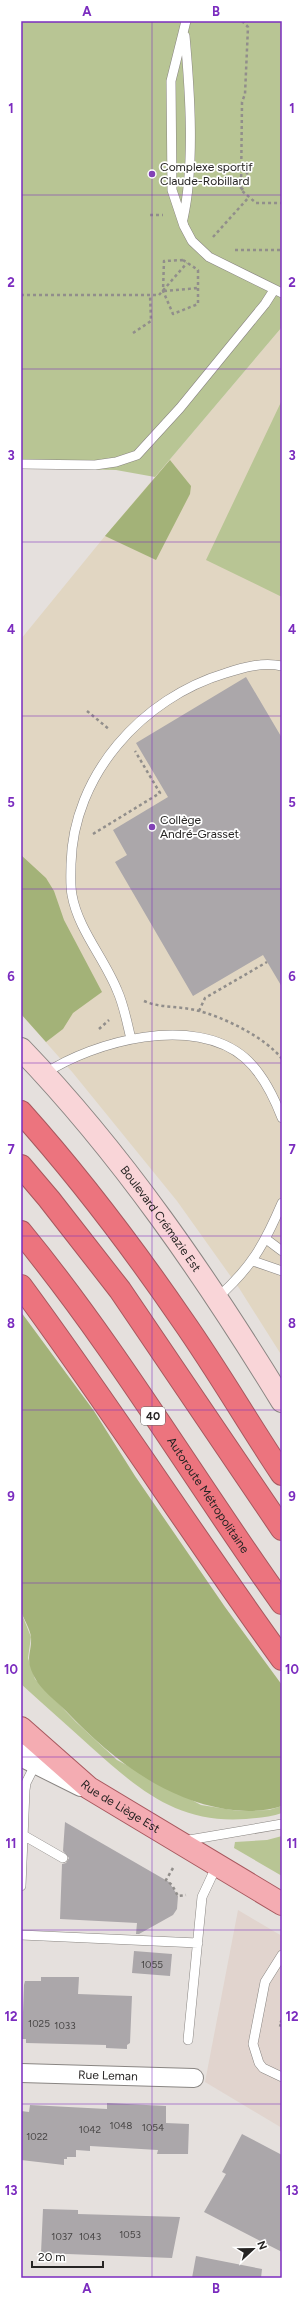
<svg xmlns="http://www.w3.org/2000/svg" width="303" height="2299" font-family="Figtree,sans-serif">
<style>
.built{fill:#e1d4ce}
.education{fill:#e1d6c2}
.green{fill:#b8c594}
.forest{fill:#a3b278}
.building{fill:#aba7aa}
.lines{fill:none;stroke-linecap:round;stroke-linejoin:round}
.service-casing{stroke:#898582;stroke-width:10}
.minor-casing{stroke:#898582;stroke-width:20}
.tertiary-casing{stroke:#898582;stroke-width:24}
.secondary-casing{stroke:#898582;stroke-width:24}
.primary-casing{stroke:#a7585e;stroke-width:24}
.motorway-casing{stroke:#a7585e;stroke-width:24}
.path{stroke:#918e8b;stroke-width:2.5;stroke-dasharray:3 3;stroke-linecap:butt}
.service{stroke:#fff;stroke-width:9}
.minor{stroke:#fff;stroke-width:18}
.tertiary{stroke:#fff;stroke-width:22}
.secondary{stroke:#f9d5d8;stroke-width:22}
.primary{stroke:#f4acb2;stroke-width:22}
.motorway{stroke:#ec747e;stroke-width:22}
.grid{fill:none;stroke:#7b2cbf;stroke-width:1;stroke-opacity:0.55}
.poi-dot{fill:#8241b6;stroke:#fff;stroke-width:1.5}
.labels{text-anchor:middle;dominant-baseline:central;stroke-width:3.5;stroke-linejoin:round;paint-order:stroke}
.number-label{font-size:10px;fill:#474545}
.shield{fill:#fff;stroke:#676665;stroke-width:1}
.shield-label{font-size:11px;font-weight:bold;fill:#262423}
.poi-label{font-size:12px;fill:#262423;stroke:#fff;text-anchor:start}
.street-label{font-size:12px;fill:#262423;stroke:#fff}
.neatline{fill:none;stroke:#7b2cbf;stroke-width:1.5}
.grid-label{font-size:13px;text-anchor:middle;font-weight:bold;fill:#7b2cbf}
</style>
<rect width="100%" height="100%" fill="#e5e0dd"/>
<!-- built -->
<path class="built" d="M 238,1910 L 282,1936 L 282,2128 L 205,2082 Z"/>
<!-- education -->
<path class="education" d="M 282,327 L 282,1356 L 239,1288 L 177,1201 L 73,1073 L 21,1014 L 21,639 L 105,536 Z"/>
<!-- green -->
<path class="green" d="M 21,21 L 282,21 L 282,327 L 155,477 L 116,470 L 21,468 Z
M 282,400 L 282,597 L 206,560 Z
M 21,1612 L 31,1637 L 28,1658 L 35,1679 L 76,1722 L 117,1760 L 201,1805 L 239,1811 L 269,1810 L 282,1806 L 282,1813 C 271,1817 258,1818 246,1819 C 178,1824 139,1790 91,1747 C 68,1726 44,1705 21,1684 Z
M 282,1836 L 282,1876 L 234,1848 L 235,1842 L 267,1840 Z"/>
<!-- forest -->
<path class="forest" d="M 170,460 L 191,486 L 190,494 L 156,560 L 105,536 Z
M 21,855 L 46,878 L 54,891 L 64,920 L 102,992 L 73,1013 L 63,1029 L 46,1042 L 21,1014 Z
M 21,1312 L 94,1411 L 135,1476 L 225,1607 L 282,1685 L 282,1806 C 263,1812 245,1812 225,1809 C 161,1798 110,1757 66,1711 C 56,1701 41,1690 35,1678 C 24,1658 32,1654 31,1637 C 30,1629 24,1619 21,1612 Z"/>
<!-- building -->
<path class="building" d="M 246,677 L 282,738 L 282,987 L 263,955 L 193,996 L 115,862 L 127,855 L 113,830 L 168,797 L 136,743 Z
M 65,1822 L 169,1882 L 178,1896 L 177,1909 L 173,1915 L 139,1934 L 136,1934 L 137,1923 L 60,1919 L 62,1864 L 66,1863 L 69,1858 L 63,1851 Z
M 134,1951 L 172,1954 L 170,1976 L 132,1973 Z
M 41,1977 L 79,1977 L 78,1994 L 132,1996 L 130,2043 L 127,2045 L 127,2049 L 106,2048 L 106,2045 L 26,2043 L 26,2039 L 22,2039 L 24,1985 L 25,1981 L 41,1981 Z
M 107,2103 L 166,2106 L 166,2123 L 189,2124 L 188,2154 L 157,2154 L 158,2150 L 90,2146 L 90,2151 L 76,2150 L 76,2157 L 67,2157 L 67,2159 L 64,2159 L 64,2165 L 21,2160 L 21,2111 L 29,2112 L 30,2105 L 107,2109 Z
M 242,2134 L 282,2155 L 282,2252 L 204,2212 L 226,2174 L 222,2172 Z
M 43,2209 L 78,2210 L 78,2214 L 180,2217 L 172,2258 L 41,2253 Z
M 196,2256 L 262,2269 L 261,2278 L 192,2278 Z"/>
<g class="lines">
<defs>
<path id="service" d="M 186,21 L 171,81 L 172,190 L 184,226 L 192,241 L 209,257 L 282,293
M 183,219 C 195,165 190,92 185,36
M 21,464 L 95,465 L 116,462 L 137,455 L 180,408 L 265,304 L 274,290
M 131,1039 C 127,1023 124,1005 117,990 C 104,958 78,929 72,895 C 70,885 71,874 71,864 C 73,775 142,698 226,673 C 244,667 263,662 282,666
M 44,1074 C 94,1041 194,1014 245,1058 C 262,1073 274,1097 282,1118
M 266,1239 L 282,1251
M 253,1261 L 282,1271
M 217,1298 C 251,1268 264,1245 282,1203
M 23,1835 L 63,1858
M 183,1841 L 282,1824
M 21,1886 L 25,1790 L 26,1783 L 36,1763
M 21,1935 L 198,1943
M 282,1955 L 265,1982 L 253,2044 L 259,2063 L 263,2068 L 282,2077
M 188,2040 L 202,1897 L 217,1865"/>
<g id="minor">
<path id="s1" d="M 21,2073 L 194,2078"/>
</g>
<path id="tertiary" d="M 21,1755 L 81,1785"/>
<g id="secondary">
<path id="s2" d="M 21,1049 C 122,1154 206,1277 282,1401"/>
</g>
<g id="primary">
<path id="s3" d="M 21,1728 L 89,1788 L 282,1904"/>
</g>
<g id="motorway">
<path d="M 21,1112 C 80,1178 133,1248 183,1321 C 218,1371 248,1423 282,1474"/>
<path d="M 21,1166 L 49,1199 L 120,1290 L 282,1529"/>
<path id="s4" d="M 21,1232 C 117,1349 194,1480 282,1603"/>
<path d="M 21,1286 C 111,1408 193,1536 282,1659"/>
</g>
</defs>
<!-- service casing -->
<use href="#service" class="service-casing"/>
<!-- minor casing -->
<use href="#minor" class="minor-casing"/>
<!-- tertiary casing -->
<use href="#tertiary" class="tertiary-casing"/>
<!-- secondary casing -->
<use href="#secondary" class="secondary-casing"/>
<!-- primary casing -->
<use href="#primary" class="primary-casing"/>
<!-- motorway casing -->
<use href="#motorway" class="motorway-casing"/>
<!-- path -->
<path class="path" d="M 242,21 L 248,27 L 245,94 L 242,102 L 241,190 L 256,203 L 282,203
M 241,190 L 247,184 L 247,171
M 150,215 L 163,215
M 213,237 L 249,197
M 235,250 L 282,250
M 183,260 L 198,270 L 198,304 L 173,314 L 163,291 L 164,261 Z
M 164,291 L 198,288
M 21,295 L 159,295 L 187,263
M 133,333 L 151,321 L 150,295
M 87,711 L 110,730
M 93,834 L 160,793 L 135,751
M 144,1001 C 160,1008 178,1006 195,1010 C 222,1016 265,1037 282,1059
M 199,1011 L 205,998 L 267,962
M 99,1029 L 109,1020
M 173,1868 L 166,1880 L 172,1885 L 178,1896 L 186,1895
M 282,2020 L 279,2025 L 282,2026"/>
<!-- service -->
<use href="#service" class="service"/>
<!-- minor -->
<use href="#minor" class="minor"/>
<!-- tertiary -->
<use href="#tertiary" class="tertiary"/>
<!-- secondary -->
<use href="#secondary" class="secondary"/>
<!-- primary -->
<use href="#primary" class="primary"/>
<!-- motorway -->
<use href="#motorway" class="motorway"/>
</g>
<!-- grid -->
<path class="grid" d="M 152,21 L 152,2278M 21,195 L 282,195M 21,369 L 282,369M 21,542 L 282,542M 21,716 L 282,716M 21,889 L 282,889M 21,1063 L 282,1063M 21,1236 L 282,1236M 21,1410 L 282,1410M 21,1583 L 282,1583M 21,1757 L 282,1757M 21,1930 L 282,1930M 21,2104 L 282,2104"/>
<!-- markers -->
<g class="poi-dot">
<circle cx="152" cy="174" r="4"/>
<circle cx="152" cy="827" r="4"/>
</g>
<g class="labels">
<!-- number labels -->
<g class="number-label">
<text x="152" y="1964">1055</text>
<text x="39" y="2023">1025</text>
<text x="65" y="2025">1033</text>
<text x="121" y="2125">1048</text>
<text x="153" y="2127">1054</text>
<text x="90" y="2129">1042</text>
<text x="37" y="2136">1022</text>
<text x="130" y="2234">1053</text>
<text x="62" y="2236">1037</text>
<text x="90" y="2236">1043</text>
</g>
<!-- shield labels -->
<rect class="shield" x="141" y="1407" width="24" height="18" rx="3"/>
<g class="shield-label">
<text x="153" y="1416">40</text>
</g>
<!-- poi labels -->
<g class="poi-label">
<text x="160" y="167">Complexe sportif<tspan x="160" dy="14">Claude-Robillard</tspan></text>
<text x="160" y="820">Collège<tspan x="160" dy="14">André-Grasset</tspan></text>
</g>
<!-- street labels -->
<g class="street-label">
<text stroke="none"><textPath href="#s2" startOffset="220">Boulevard Crémazie Est</textPath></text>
<text stroke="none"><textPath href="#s4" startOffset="323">Autoroute Métropolitaine</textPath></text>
<text stroke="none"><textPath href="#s3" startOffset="127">Rue de Liège Est</textPath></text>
<text stroke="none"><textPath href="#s1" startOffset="87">Rue Leman</textPath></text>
</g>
</g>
<!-- border -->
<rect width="303" height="2299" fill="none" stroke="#ffffff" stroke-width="44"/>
<!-- north arrow -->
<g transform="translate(253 2249) rotate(68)" stroke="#ffffff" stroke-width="3" paint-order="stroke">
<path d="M0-3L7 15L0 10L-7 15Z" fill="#262423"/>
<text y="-6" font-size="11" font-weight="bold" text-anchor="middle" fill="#262423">N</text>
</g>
<!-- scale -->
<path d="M32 2261v6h71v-6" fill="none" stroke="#262423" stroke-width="2"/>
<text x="38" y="2261" font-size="12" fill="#262423" stroke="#ffffff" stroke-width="3" paint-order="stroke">20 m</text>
<rect x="22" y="22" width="259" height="2255" class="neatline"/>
<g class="grid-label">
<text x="87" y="16">A</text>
<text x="216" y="16">B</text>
<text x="11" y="113">1</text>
<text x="292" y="113">1</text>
<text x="11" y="287">2</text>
<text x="292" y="287">2</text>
<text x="11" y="460">3</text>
<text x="292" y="460">3</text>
<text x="11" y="634">4</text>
<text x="292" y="634">4</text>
<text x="11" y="807">5</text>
<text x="292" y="807">5</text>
<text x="11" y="981">6</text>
<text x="292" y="981">6</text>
<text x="11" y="1154">7</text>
<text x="292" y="1154">7</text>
<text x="11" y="1328">8</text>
<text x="292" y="1328">8</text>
<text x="11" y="1501">9</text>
<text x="292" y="1501">9</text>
<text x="11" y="1674">10</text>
<text x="292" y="1674">10</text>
<text x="11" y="1848">11</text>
<text x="292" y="1848">11</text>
<text x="11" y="2021">12</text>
<text x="292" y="2021">12</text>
<text x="11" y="2195">13</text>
<text x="292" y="2195">13</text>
<text x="87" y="2293">A</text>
<text x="216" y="2293">B</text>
</g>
</svg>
